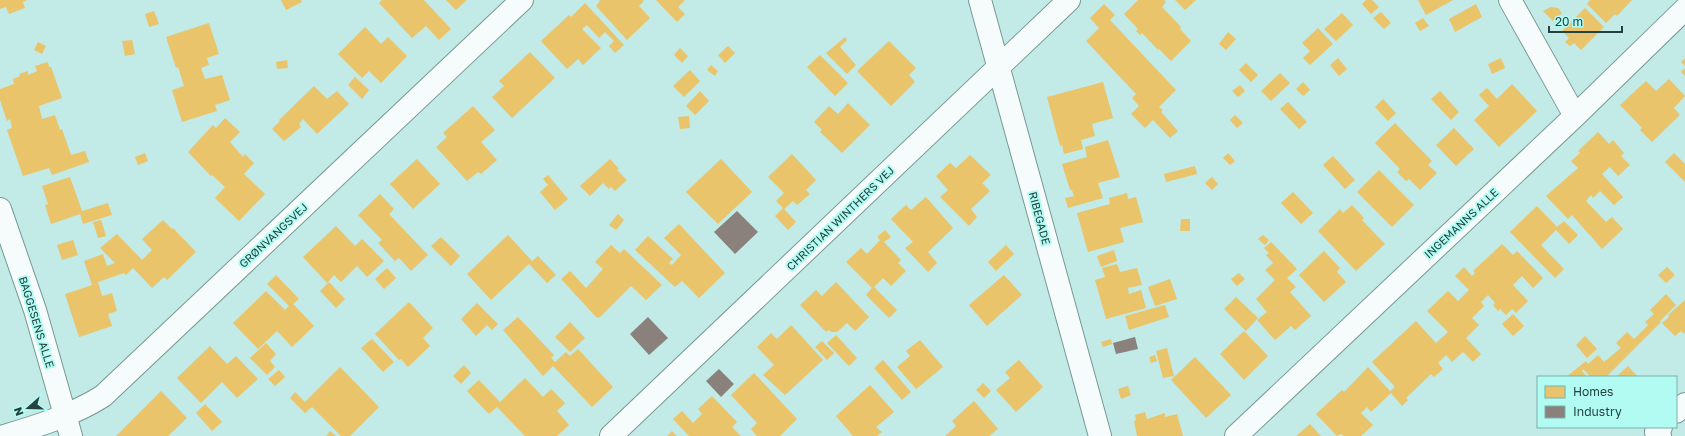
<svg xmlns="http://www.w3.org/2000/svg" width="1685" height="436" font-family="'Golos Text',sans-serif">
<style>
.homes{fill:#e9c46a}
.industry{fill:#8a817c}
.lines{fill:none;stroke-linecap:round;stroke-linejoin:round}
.minor-casing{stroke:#789996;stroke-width:24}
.minor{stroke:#f6fcfb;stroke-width:22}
.labels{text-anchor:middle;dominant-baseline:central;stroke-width:4;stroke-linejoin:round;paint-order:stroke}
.street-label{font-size:11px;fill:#244340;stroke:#b1fbf3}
</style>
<rect width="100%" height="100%" fill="#c2eae6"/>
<!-- homes -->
<path class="homes" d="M 0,0 L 27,0 L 23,2 L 25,8 L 9,14 L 6,7 L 0,9 Z
M 281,0 L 301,0 L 302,2 L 286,10 Z
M 382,0 L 424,0 L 451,29 L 439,40 L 426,26 L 412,38 L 379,3 Z
M 446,0 L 467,0 L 456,10 Z
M 599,0 L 642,0 L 644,1 L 639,6 L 650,18 L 627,40 L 596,6 L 600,1 Z
M 656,0 L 685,0 L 678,7 L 685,14 L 677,22 Z
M 1138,0 L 1164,0 L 1166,2 L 1162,7 L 1181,27 L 1180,29 L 1191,41 L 1171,61 L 1159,49 L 1158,50 L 1142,33 L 1140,35 L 1136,31 L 1138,29 L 1124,14 Z
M 1175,0 L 1196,0 L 1185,10 Z
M 1366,0 L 1372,0 L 1379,7 L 1371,14 L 1362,4 Z
M 1418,0 L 1453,0 L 1426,15 Z
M 1590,0 L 1632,0 L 1617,16 L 1615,14 L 1606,23 L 1587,4 Z
M 585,3 L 624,45 L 615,53 L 609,46 L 614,41 L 605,32 L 599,38 L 587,25 L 582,29 L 601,48 L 583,65 L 578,59 L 567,69 L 541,41 L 569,15 L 571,17 Z
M 1104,4 L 1115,15 L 1110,20 L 1176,90 L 1159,107 L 1163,110 L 1161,112 L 1178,131 L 1170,138 L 1153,120 L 1145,128 L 1131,114 L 1139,106 L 1132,98 L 1136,94 L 1086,41 L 1099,28 L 1090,18 Z
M 1476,4 L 1482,17 L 1455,32 L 1449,19 Z
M 1551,7 L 1558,8 L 1562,13 L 1553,21 L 1543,11 Z
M 1585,8 L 1604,27 L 1581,50 L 1574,43 L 1570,46 L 1565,42 L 1569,38 L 1562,31 Z
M 154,11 L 159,24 L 149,27 L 145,14 Z
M 1381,12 L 1391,23 L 1384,29 L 1373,18 Z
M 1342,13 L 1353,25 L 1336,41 L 1324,29 Z
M 1423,18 L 1429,26 L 1420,31 L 1415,23 Z
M 209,23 L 219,54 L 207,58 L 209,65 L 201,68 L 205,79 L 222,75 L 230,100 L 215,105 L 217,111 L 182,122 L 172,90 L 184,86 L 178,67 L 176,68 L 166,37 Z
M 365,27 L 381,44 L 388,37 L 407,56 L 381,83 L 369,71 L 362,78 L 338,54 Z
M 1318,28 L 1333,44 L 1310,65 L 1303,58 L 1310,51 L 1302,43 Z
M 1228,32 L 1236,39 L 1226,50 L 1219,44 Z
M 845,37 L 847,40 L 840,47 L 856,65 L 847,74 L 826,53 Z
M 132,40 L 135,54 L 125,56 L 122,41 Z
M 889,41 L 916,68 L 909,75 L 915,82 L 891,106 L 857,71 Z
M 38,42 L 46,46 L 42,54 L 34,50 Z
M 728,46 L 735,53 L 725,63 L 718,55 Z
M 680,48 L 688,56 L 682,63 L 674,55 Z
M 530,52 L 555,78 L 512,118 L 492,97 L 504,86 L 499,81 Z
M 820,55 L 848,83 L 835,96 L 807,67 Z
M 1338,58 L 1347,69 L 1339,76 L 1330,65 Z
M 1501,58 L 1505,68 L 1492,74 L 1488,64 Z
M 1685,58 L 1685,66 L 1681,62 Z
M 287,60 L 288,68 L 277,69 L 276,62 Z
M 48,62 L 49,67 L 51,67 L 62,98 L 39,106 L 42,119 L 55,115 L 60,130 L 62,129 L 71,155 L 85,151 L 89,162 L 52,175 L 49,168 L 23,176 L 7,130 L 12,128 L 10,119 L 7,121 L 0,100 L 0,89 L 14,84 L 13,79 L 20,76 L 19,74 L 28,71 L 28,75 L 37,71 L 35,66 Z
M 1246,63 L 1258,75 L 1251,82 L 1239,70 Z
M 711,65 L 718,71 L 715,76 L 707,70 Z
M 1685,68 L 1685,76 L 1681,72 Z
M 690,70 L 700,81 L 684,97 L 673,86 Z
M 1280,73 L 1290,83 L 1271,101 L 1261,91 Z
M 355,77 L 369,90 L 362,99 L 348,85 Z
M 1669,79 L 1685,96 L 1674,108 L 1680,115 L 1652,142 L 1640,130 L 1642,128 L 1620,105 L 1646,81 L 1656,91 Z
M 1103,82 L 1113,118 L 1092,124 L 1095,136 L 1081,140 L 1083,149 L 1064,154 L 1062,145 L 1060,146 L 1047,97 Z
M 1303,82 L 1310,90 L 1303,96 L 1296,89 Z
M 1512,84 L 1537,111 L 1499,147 L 1474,120 L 1489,106 L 1479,95 L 1487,88 L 1497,99 Z
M 1240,85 L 1245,91 L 1238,97 L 1232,91 Z
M 314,86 L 327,99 L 337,91 L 349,104 L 317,134 L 303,119 L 299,124 L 301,127 L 284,141 L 272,129 L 280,121 L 279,120 Z
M 700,91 L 709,101 L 695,115 L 686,106 Z
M 1440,91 L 1459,112 L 1451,120 L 1431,99 Z
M 1383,99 L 1396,113 L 1388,121 L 1375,107 Z
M 1288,102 L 1307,122 L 1299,129 L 1280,109 Z
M 848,103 L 870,125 L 842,153 L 820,132 L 822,130 L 814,122 L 829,106 L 838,114 Z
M 473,106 L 495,130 L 481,142 L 497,160 L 481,174 L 478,172 L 467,181 L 436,147 L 447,137 L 443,133 Z
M 1235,115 L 1243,123 L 1237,128 L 1230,120 Z
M 689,116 L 690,128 L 680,129 L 678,117 Z
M 225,118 L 240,132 L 230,142 L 243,157 L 245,154 L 254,163 L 244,174 L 265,194 L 239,221 L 215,198 L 225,187 L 212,175 L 211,176 L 188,152 L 213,125 L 216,128 Z
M 1395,123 L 1432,161 L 1428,165 L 1437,173 L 1420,190 L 1409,179 L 1406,181 L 1397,172 L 1400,169 L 1375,143 Z
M 1454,128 L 1474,149 L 1456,166 L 1436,145 Z
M 1598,132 L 1609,144 L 1613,140 L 1624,153 L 1621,156 L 1630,165 L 1618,176 L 1610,167 L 1602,174 L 1623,197 L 1614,205 L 1600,191 L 1593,198 L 1591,195 L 1586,201 L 1606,222 L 1612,217 L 1623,229 L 1602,249 L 1572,215 L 1568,219 L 1546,196 L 1578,168 L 1571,161 L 1580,153 L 1578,151 Z
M 1108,140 L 1120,177 L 1098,183 L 1103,198 L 1068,208 L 1065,198 L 1074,196 L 1072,190 L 1070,190 L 1062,164 L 1087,157 L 1085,147 Z
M 145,153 L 148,161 L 138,165 L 135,157 Z
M 1228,153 L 1235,161 L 1230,165 L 1223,158 Z
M 1674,153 L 1685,164 L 1685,182 L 1665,162 Z
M 792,154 L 816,180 L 806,190 L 810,194 L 797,205 L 793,201 L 784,209 L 796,222 L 788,230 L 775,216 L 783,208 L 776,201 L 784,193 L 768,177 Z
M 970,155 L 991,175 L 982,183 L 990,191 L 971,209 L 977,217 L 969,226 L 940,197 L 948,190 L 936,176 L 950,163 L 956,168 Z
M 1333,156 L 1355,180 L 1345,189 L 1323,165 Z
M 417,159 L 440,184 L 413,209 L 390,184 Z
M 610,159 L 619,169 L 617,170 L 627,180 L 615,191 L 611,187 L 609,189 L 603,183 L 590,196 L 580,186 Z
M 721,159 L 752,192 L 718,224 L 686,192 Z
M 1195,166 L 1197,174 L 1166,182 L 1164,174 Z
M 1379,170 L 1414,205 L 1392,227 L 1357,192 Z
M 548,175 L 568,199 L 555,210 L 540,192 L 548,185 L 543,179 Z
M 70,177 L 82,211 L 108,203 L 112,215 L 83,224 L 80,214 L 51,224 L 45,205 L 48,204 L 42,186 Z
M 1212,177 L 1218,184 L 1212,190 L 1205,183 Z
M 1293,192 L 1313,213 L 1301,224 L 1281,203 Z
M 1127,193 L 1128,199 L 1136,197 L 1143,222 L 1120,228 L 1124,242 L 1088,252 L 1077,213 L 1110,204 L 1109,198 Z
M 380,194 L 394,209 L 389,214 L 428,255 L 411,271 L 399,258 L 395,261 L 378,243 L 382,240 L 358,215 Z
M 926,197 L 953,228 L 928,252 L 937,263 L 928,272 L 905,248 L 913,242 L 891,219 L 906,205 L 911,210 Z
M 1352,205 L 1364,218 L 1362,220 L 1385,244 L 1356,271 L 1318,231 L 1340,209 L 1343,213 Z
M 1537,206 L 1557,227 L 1564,221 L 1578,235 L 1569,244 L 1556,230 L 1541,245 L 1564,269 L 1555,278 L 1510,232 Z
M 618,214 L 624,220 L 616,230 L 609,225 Z
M 1181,219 L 1190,219 L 1190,231 L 1180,231 Z
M 101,220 L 106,236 L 98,238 L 93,222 Z
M 163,220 L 172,229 L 173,228 L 196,252 L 167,280 L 164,277 L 152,288 L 133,268 L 126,275 L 124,273 L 98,282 L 102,296 L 112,293 L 117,311 L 108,314 L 112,326 L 79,337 L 65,294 L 92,285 L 84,261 L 103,254 L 107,266 L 115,263 L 100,248 L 117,234 L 142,260 L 152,250 L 142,239 Z
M 679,224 L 725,273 L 699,298 L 682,281 L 675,287 L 635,250 L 648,236 L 673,259 L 669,263 L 672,265 L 681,255 L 664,238 Z
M 336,226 L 355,246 L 362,239 L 384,261 L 367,277 L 357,266 L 341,282 L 334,275 L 327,283 L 303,257 Z
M 885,230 L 891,237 L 884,242 L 901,260 L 898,263 L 906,271 L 891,286 L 883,278 L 874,287 L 897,310 L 889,318 L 866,295 L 872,288 L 846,262 L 861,248 L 867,254 L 880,240 L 877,237 Z
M 508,235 L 532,261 L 538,256 L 556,275 L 547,283 L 529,264 L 491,300 L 467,274 Z
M 1263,235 L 1269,240 L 1265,245 L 1258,239 Z
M 441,237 L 460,256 L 451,266 L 431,246 Z
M 73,240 L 78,255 L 62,260 L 57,245 Z
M 1271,242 L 1297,269 L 1287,278 L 1296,287 L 1290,292 L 1311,316 L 1295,330 L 1291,326 L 1275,340 L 1257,320 L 1267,312 L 1256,299 L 1275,280 L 1265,270 L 1273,263 L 1266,255 L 1269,253 L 1264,248 Z
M 1502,244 L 1513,255 L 1517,251 L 1543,278 L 1533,288 L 1522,276 L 1513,285 L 1528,301 L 1516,313 L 1512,309 L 1506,315 L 1500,309 L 1498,311 L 1493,305 L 1495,303 L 1488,295 L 1481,302 L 1484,306 L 1472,318 L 1479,325 L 1466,338 L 1481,354 L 1473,362 L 1463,352 L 1452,362 L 1446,355 L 1438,363 L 1443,369 L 1434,377 L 1431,374 L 1406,398 L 1408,400 L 1402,406 L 1391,393 L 1371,412 L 1367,407 L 1361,413 L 1373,425 L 1361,436 L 1344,436 L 1341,434 L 1337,436 L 1316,414 L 1342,390 L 1344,392 L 1368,367 L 1390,391 L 1395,387 L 1372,362 L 1416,321 L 1436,343 L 1448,332 L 1427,311 L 1448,291 L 1458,301 L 1469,290 L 1455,276 L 1464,267 L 1472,276 L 1475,273 L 1473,271 Z
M 611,245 L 620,253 L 624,249 L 662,285 L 646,300 L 631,286 L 599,318 L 598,317 L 597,318 L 561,279 L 570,271 L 586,288 L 603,269 L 595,262 Z
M 1006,245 L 1014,254 L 996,271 L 988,262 Z
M 1114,250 L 1117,261 L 1101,267 L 1097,256 Z
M 1324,251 L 1340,268 L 1337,272 L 1346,282 L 1324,302 L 1299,275 Z
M 1117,264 L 1120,272 L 1137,268 L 1142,285 L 1128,288 L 1129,294 L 1141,290 L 1146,308 L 1106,319 L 1095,280 L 1105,277 L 1102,268 Z
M 1667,267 L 1675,275 L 1666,283 L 1658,275 Z
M 387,268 L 396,278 L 384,289 L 375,279 Z
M 1239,273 L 1245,279 L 1237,286 L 1231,279 Z
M 276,275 L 299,299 L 293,304 L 314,326 L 292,347 L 277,331 L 258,349 L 233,323 L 266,291 L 285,310 L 289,306 L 267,284 Z
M 1004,275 L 1022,295 L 987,326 L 969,305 Z
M 1170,279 L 1177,299 L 1155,306 L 1148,287 Z
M 329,282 L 345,299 L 336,308 L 320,291 Z
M 836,282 L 869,317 L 855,331 L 847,323 L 837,332 L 831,332 L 829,330 L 826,332 L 800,305 L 816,290 L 822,296 Z
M 1666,294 L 1676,305 L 1660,321 L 1661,322 L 1606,377 L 1591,377 L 1583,369 L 1582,371 L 1587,377 L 1566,377 L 1586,361 L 1588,364 L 1598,355 L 1604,362 L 1621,348 L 1616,343 L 1627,332 L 1634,339 L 1648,325 L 1645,322 L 1654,314 L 1650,310 Z
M 1236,297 L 1258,318 L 1246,331 L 1224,309 Z
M 1685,300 L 1685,334 L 1681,331 L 1675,336 L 1662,323 L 1669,317 L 1668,315 Z
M 409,302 L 433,328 L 423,338 L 430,346 L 408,367 L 401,359 L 399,360 L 375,334 Z
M 477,303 L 498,324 L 492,330 L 487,325 L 476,336 L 461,319 Z
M 1165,305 L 1169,317 L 1129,330 L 1125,316 Z
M 1513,314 L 1524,326 L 1513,336 L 1502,324 Z
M 518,317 L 554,355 L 551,358 L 555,362 L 566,352 L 570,356 L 578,349 L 613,387 L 592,407 L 553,366 L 543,376 L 503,330 Z
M 570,322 L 585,338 L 570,352 L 555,337 Z
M 791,325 L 823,360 L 785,395 L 763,375 L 774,365 L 757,347 L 771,333 L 777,339 Z
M 1244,331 L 1268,356 L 1244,380 L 1220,354 Z
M 836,335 L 857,358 L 849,366 L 827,343 Z
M 1585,336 L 1597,349 L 1587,358 L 1576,345 Z
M 372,339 L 394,362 L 383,372 L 361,348 Z
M 1111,339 L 1112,344 L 1103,347 L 1101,342 Z
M 920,340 L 943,367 L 916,389 L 897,367 L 910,356 L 906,351 Z
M 822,341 L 834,353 L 827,360 L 815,347 Z
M 266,343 L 276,354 L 270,361 L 275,367 L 267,375 L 250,358 Z
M 210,346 L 227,364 L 236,356 L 258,379 L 237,398 L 222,382 L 201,403 L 177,378 Z
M 1167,348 L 1174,376 L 1163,378 L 1156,351 Z
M 1155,355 L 1157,361 L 1151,363 L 1149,357 Z
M 1195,357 L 1231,395 L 1206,418 L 1171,380 Z
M 883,360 L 911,392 L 902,400 L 874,368 Z
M 1019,360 L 1043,387 L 1016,412 L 996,390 L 1010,378 L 1005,372 Z
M 464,365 L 471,373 L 461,384 L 453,376 Z
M 1628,366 L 1638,377 L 1616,377 Z
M 340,367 L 379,407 L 350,436 L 341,436 L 312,407 L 305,413 L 290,398 L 295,392 L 305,402 Z
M 279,370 L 285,377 L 275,386 L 268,379 Z
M 754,373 L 797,419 L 780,436 L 757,436 L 751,429 L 757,423 L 731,395 Z
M 525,378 L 543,397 L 551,389 L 565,403 L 557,411 L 569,425 L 557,436 L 525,436 L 497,407 L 489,414 L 467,391 L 479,380 L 500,402 Z
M 983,383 L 991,391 L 984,398 L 976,390 Z
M 870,385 L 894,412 L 876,427 L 882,432 L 877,436 L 853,436 L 836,416 Z
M 1128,386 L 1131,395 L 1121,399 L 1118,389 Z
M 161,391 L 187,418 L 168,436 L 116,436 Z
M 712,396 L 737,422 L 732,427 L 741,436 L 689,436 L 673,419 L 682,411 L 693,423 L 702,414 L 698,409 Z
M 974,401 L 998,429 L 989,436 L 945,436 L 956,426 L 952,421 Z
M 205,404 L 222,422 L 212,431 L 196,413 Z
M 1145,412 L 1147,419 L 1165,413 L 1165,417 L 1177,414 L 1183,436 L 1137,436 L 1134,421 L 1136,420 L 1135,415 Z
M 1310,424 L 1321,436 L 1296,436 Z
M 330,431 L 336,436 L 326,436 Z
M 672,431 L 677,436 L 667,436 Z"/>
<!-- industry -->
<path class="industry" d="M 737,211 L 758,232 L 735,254 L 714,232 Z
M 648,317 L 668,338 L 649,355 L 630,334 Z
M 1135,337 L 1138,349 L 1116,354 L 1113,343 Z
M 719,369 L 734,384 L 721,397 L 706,381 Z"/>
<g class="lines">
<defs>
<path id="minor" d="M 980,0 L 1100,436
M 1510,0 L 1575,116
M 0,209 L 35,310 L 71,436
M 1676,412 L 1685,404
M 4,436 C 38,426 73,415 103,396 L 522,0
M 611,436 L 1069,0
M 1236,436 L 1575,116 L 1685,9
M 1660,436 L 1656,432 L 1661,427"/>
</defs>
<!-- minor casing -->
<use href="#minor" class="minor-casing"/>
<!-- minor -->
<use href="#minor" class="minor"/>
</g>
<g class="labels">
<!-- street labels -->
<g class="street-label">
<text transform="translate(840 218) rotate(-44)">CHRISTIAN WINTHERS VEJ</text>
<text transform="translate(1040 218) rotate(75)">RIBEGADE</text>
<text transform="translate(1461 223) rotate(-43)">INGEMANNS ALLE</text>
<text transform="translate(273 235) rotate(-43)">GRØNVANGSVEJ</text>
<text transform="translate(37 322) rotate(73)">BAGGESENS ALLE</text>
</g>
</g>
<!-- legend -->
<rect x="1537" y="376" width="140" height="52" fill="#b1fbf3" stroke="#79b1ab"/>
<rect x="1545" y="386" width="20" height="12" fill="#e9c46a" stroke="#79b1ab"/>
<text x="1573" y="396" font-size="12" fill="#244340">Homes</text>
<rect x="1545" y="406" width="20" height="12" fill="#8a817c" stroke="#79b1ab"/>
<text x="1573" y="416" font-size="12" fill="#244340">Industry</text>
<!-- north arrow -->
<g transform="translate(28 408) rotate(250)" stroke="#b1fbf3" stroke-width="3" paint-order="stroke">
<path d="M0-3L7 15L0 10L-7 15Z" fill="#244340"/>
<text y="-6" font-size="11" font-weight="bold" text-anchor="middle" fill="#244340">N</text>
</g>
<!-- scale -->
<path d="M1549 26v6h73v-6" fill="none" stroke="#244340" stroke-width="2"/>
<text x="1555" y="26" font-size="12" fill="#244340" stroke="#b1fbf3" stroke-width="3" paint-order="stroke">20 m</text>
</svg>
